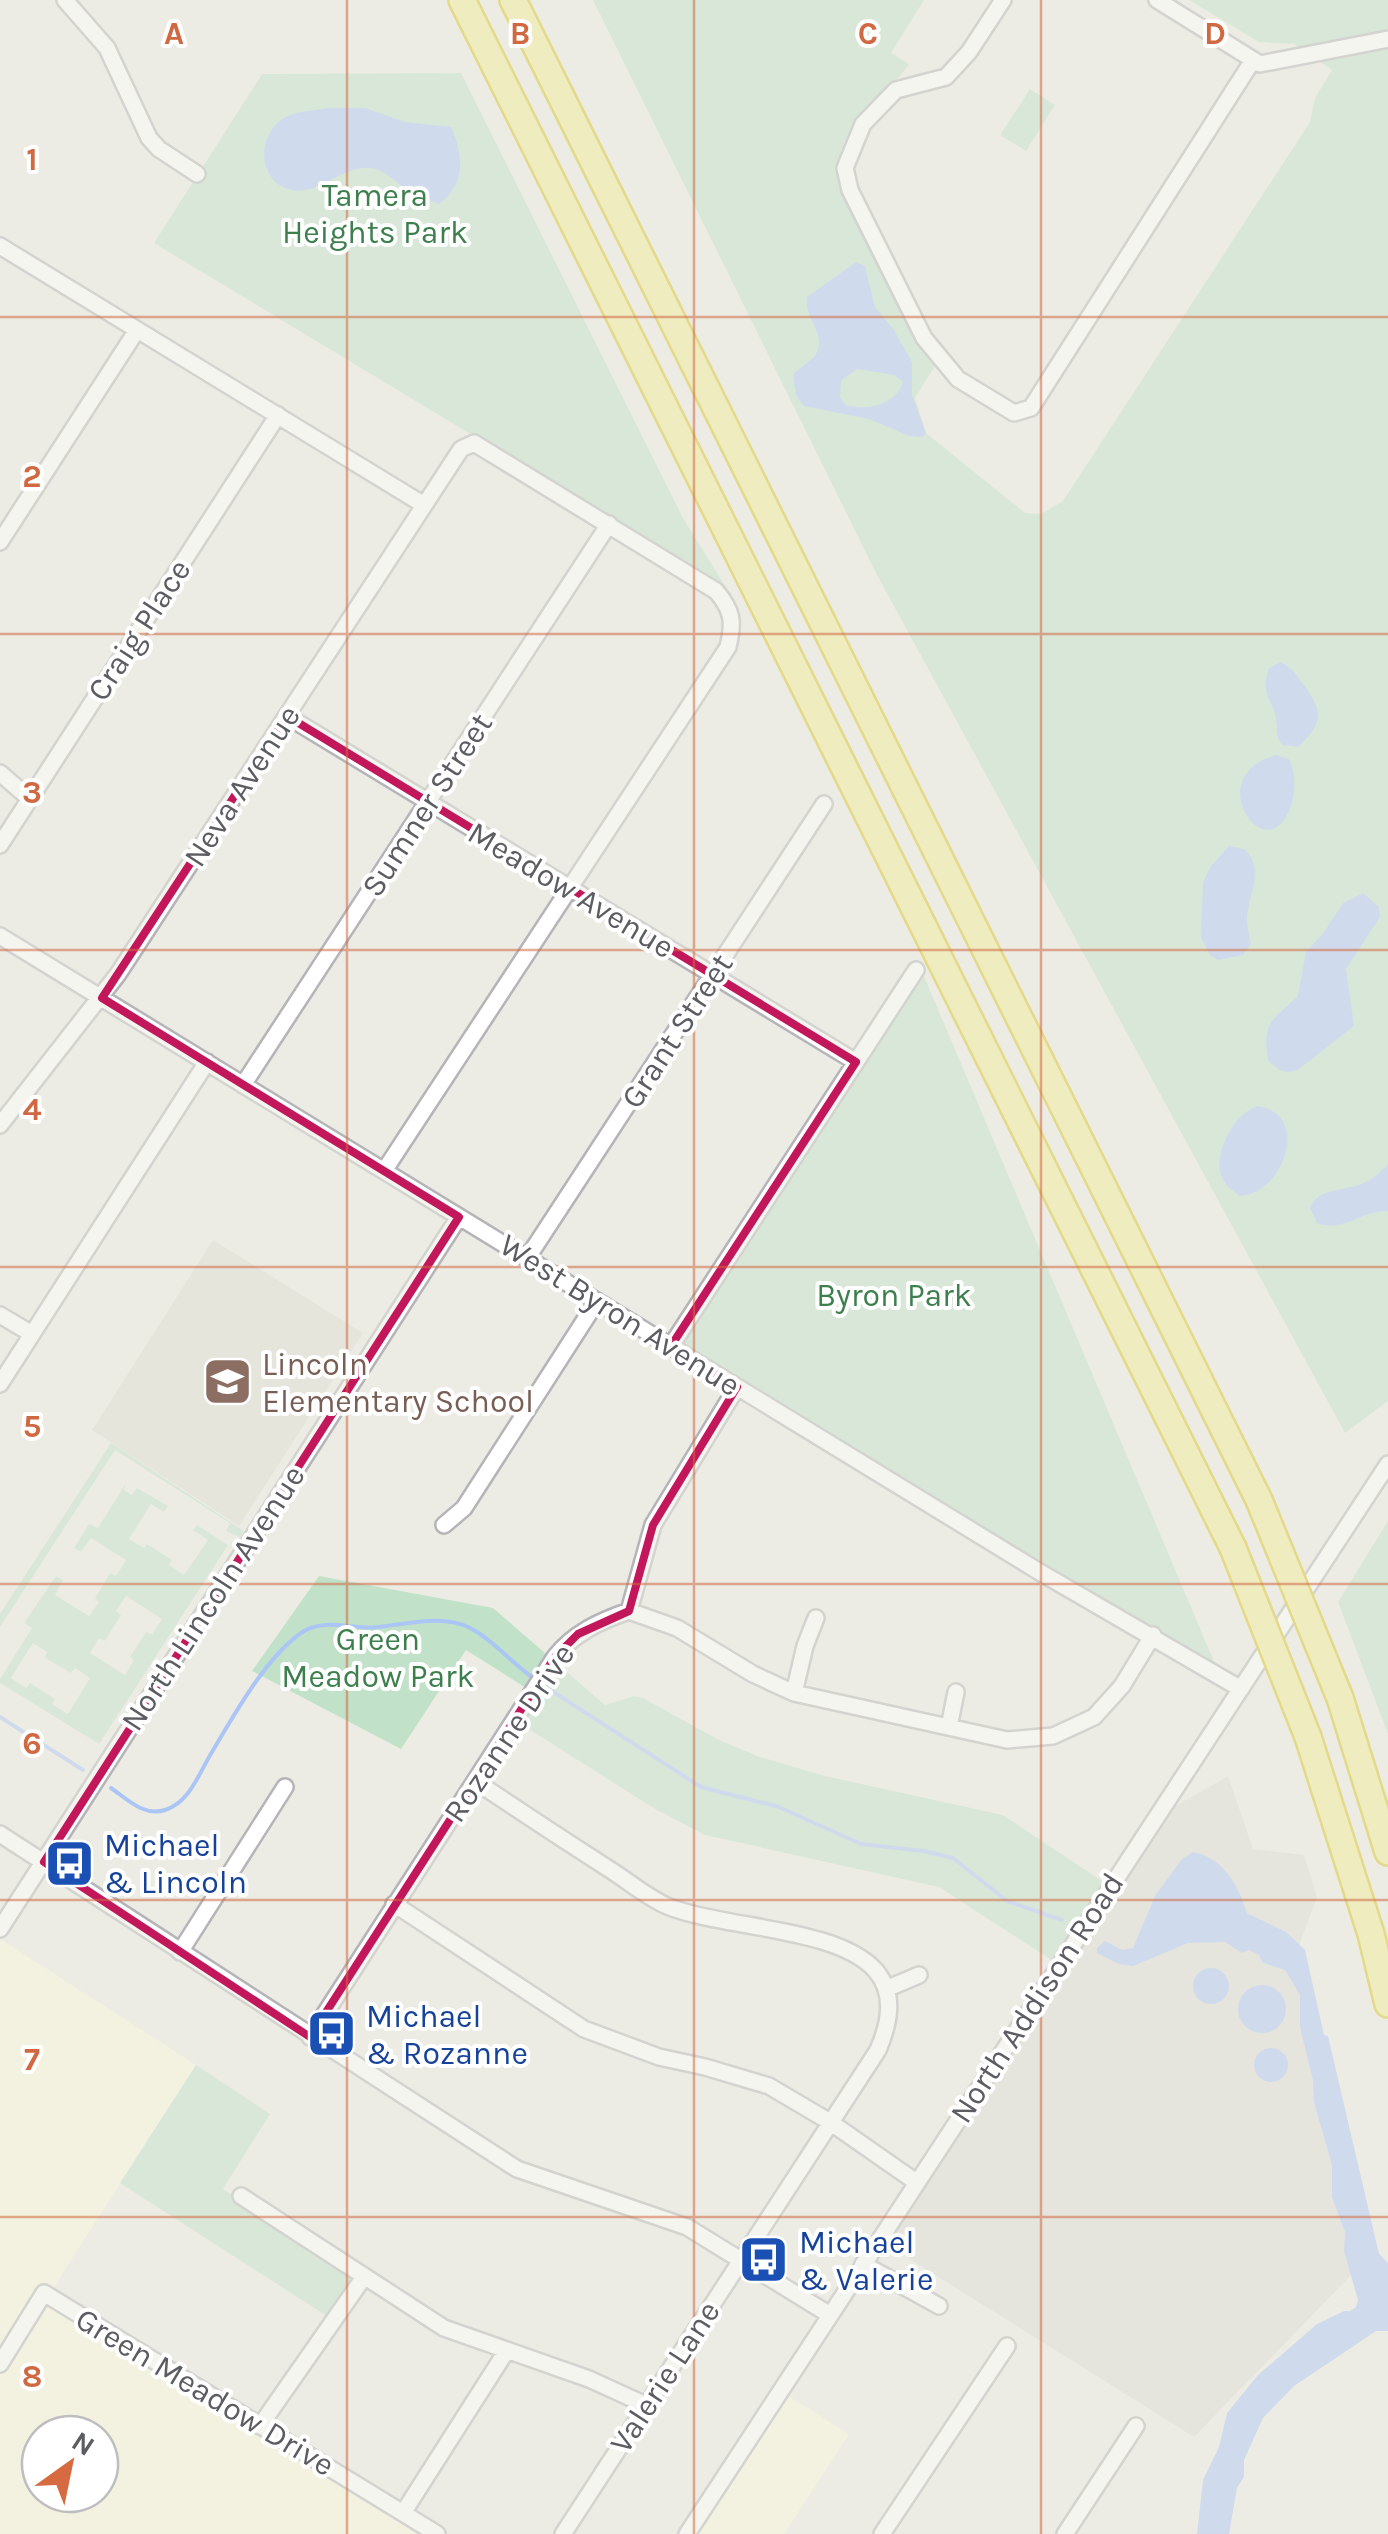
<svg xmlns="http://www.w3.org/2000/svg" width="1388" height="2534" font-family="Karla,sans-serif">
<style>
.commercial{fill:#faf9db;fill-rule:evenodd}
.industrial{fill:#dbdbd6}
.education{fill:#dcdcd2}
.green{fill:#c2e1c9;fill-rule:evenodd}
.water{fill:#abc6f5;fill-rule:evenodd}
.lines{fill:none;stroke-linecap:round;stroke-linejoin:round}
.stream{stroke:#abc6f5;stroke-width:4}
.minor-casing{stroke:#b4b4b9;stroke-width:20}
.highway-casing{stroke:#d7c219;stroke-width:30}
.minor{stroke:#fff;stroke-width:15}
.highway{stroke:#f1ec96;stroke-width:25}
.highway-bridge-casing{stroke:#d7c219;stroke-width:30;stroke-linecap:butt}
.highway-bridge{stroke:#f1ec96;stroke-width:25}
.marked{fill:none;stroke:#c2185b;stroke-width:8;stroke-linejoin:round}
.grid{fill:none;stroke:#d06942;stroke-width:2.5;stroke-opacity:0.55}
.labels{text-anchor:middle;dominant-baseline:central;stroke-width:8;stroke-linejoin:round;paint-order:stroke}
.park-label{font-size:32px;fill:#3e7f4e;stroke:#fff}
.street-label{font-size:32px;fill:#5c5d62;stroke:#fff}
.education-label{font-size:32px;fill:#785e54;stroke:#fff;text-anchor:start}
.transit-label{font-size:32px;fill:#164399;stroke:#fff;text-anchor:start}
.grid-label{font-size:32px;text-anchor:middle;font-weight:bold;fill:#d06942;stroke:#fff;stroke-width:8;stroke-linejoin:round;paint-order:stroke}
</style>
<rect width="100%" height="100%" fill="#ecece4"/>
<!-- commercial -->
<path class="commercial" d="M 0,1939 L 196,2065 L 46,2299 L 423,2534 L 0,2534 ZM 40,2434 L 100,2434 L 100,2494 L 40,2494 Z
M 788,2396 L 849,2434 L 784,2534 L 698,2534 Z"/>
<!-- industrial -->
<path class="industrial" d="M 1228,1776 L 1253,1849 L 1304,1855 L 1317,1897 L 1296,1954 L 1355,2271 L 1194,2437 L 884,2243 L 1165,1812 Z"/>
<!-- education -->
<path class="education" d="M 213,1240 L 363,1333 L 239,1526 L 92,1430 Z"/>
<!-- green -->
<path class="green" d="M 593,0 L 924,0 L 891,53 L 909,64 C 886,99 841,119 838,169 L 912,330 L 935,366 L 915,398 L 926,433 L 1025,513 L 1041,514 L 1063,501 L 1310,122 L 1315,98 L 1332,70 L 1294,44 L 1259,42 L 1189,0 L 1388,0 L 1388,1401 L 1345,1433 L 877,575 Z
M 461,73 L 683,518 L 727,589 L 154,243 L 262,74 Z
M 1030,89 L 1055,105 L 1026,151 L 1000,135 Z
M 924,976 L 1221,1678 L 680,1343 Z
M 111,1443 L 244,1531 L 240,1537 L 226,1531 L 230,1523 L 115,1450 L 0,1627 L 0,1614 Z
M 126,1483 L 124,1490 L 132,1495 L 137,1488 L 168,1506 L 164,1512 L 151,1504 L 129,1539 L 144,1548 L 147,1544 L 172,1560 L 169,1565 L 184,1575 L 208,1540 L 193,1530 L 197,1525 L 228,1545 L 99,1744 L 0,1683 L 0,1679 L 32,1628 L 24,1623 L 56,1576 L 63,1580 L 55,1595 L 89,1616 L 99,1602 L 95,1598 L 110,1573 L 116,1576 L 126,1560 L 91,1538 L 81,1552 L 74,1548 L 89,1524 L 98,1528 ZM 126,1596 L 162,1619 L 152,1634 L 146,1632 L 130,1657 L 134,1660 L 125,1675 L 90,1653 L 99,1638 L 105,1641 L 121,1615 L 116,1611 ZM 33,1643 L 47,1652 L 45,1658 L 71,1673 L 75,1668 L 90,1678 L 68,1714 L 52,1704 L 55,1699 L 30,1683 L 26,1688 L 11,1678 Z
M 1388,1521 L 1388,1734 L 1338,1602 Z
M 319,1576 L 493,1608 L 605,1705 L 634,1696 L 643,1698 L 719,1740 L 760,1757 L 825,1776 L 1003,1815 L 1108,1885 L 1056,1963 L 939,1887 L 705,1835 L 655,1809 L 516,1721 L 534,1693 L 466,1650 L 401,1749 L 252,1671 Z
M 196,2065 L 270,2114 L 223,2189 L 360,2279 L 330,2318 L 120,2183 Z"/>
<!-- water -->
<path class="water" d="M 326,108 L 365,108 L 405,122 L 451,127 C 464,156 466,184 439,204 C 430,200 419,198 410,192 C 397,184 386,170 371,168 C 341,165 318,198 288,189 C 258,179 257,138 281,120 C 293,111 311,111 326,108 Z
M 856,262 L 865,266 L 875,307 L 894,330 L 912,362 L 912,395 L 926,433 L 922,437 L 909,436 L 869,419 L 804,406 L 796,395 L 793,375 C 800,366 813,361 817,352 C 826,333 803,317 807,297 ZM 857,369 L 894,375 L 903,382 C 896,405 867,411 846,405 L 840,397 L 841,381 Z
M 1280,662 C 1292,667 1296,674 1303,684 C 1323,711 1325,722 1298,747 L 1282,745 C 1275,735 1278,730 1276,719 C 1272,696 1261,700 1268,669 Z
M 1276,755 L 1289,759 C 1296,775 1296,789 1291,806 C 1268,874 1198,776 1276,755 Z
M 1229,846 L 1244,849 C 1267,869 1247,896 1247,920 C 1247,928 1250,936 1251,944 L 1243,955 L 1218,960 L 1210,955 L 1201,938 L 1203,882 L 1211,866 Z
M 1363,893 L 1379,907 L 1380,917 L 1346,969 L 1354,1026 L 1299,1069 C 1285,1076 1278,1070 1268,1060 C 1262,1020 1272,1021 1298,996 L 1306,952 L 1324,932 L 1343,903 Z
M 1257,1106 C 1312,1113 1284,1194 1240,1196 C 1231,1190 1222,1183 1220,1172 C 1216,1148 1235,1114 1257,1106 Z
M 1388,1164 L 1388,1211 C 1362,1210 1343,1233 1317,1223 L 1310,1208 C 1318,1188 1343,1191 1361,1184 C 1372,1180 1380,1173 1388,1164 Z
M 1193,1852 C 1224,1858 1239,1887 1247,1913 L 1286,1932 L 1305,1950 L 1324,2035 L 1328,2036 L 1379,2254 L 1388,2263 L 1388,2331 L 1376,2331 L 1294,2386 L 1263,2418 L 1244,2460 L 1244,2477 L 1237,2488 L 1229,2534 L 1197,2534 L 1203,2480 L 1219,2447 L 1227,2413 L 1258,2375 L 1317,2324 L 1344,2311 L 1350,2311 L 1356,2307 L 1358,2300 L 1344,2251 L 1345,2232 L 1332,2197 L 1332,2165 L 1314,2102 L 1313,2080 L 1300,2027 L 1300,1995 L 1285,1970 L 1263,1963 L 1259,1955 L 1249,1950 L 1242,1953 L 1225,1942 L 1188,1943 L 1133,1966 L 1119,1964 L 1097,1953 L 1097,1948 L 1105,1941 L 1122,1950 L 1133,1948 L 1155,1896 L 1182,1859 Z
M1193 1986a18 18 0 1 1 36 0a18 18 0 1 1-36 0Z
M1238 2009a24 24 0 1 1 48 0a24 24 0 1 1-48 0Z
M1254 2065a17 17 0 1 1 34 0a17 17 0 1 1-34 0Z"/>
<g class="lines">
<!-- stream -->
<path class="stream" d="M 544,1686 L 701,1787 L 779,1807 L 861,1844 L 924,1851 L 953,1858 L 1007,1901 L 1062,1920
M 0,1717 L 83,1770
M 111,1788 C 127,1799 144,1817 165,1810 C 190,1802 199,1773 212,1752 C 234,1715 267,1655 304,1631 C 326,1618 355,1630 379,1627 C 407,1624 444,1614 470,1628 C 494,1640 513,1665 536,1680"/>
<defs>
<path id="minor" d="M 65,0 L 107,48 L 149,138 L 159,149 L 197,174
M 1003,0 L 969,52 L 946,77 L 896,90 L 863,124 L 845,168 L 850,190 L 924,338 L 958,379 L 1014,413 L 1031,408 L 1253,60
M 1157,0 L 1260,64 L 1388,39
M 0,246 L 424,505
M 0,542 L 137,330
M 287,716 L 856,1062
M 0,773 L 30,799
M 0,845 L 278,415
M 0,936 L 1038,1571 L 1241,1689
M 243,1085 L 609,524
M 0,1125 L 118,974 L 461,449 L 474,443 L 716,591 C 733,611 734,622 728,647 L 384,1171
M 528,1257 L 824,804
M 0,1315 L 32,1334
M 671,1346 L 916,970
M 0,1384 L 207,1062
M 444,1525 L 464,1508 L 597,1301
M 629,1611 L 653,1525 L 737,1387
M 794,1693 L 805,1646 L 816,1618
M 949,1727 L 956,1692
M 475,1781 C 520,1811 564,1840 609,1869 C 628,1881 647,1897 667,1906 C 724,1929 838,1927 876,1971 C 896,1995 889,2024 878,2050 L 563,2534
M 0,1834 L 517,2169 L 687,2227 L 830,2315
M 394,1904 L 584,2029 L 659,2057 L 705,2067 L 769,2086 L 830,2122 L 916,2182
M 0,1929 L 459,1217
M 180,1952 L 285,1787
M 886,1989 L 919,1975
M 310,2037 L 555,1657 C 574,1633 600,1621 629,1611 L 677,1628 L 753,1674 L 794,1693 L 1007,1740 L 1053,1736 L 1094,1717 L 1122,1686 L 1153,1635
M 241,2196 L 444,2328 L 589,2379 L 646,2405
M 863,2264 L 939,2306
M 0,2364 L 44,2293 L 437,2534
M 260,2426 L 364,2277
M 403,2513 L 507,2350
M 687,2534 L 1388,1464
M 882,2534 L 1007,2346
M 1065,2534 L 1136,2426"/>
<path id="highway" d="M 462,0 L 1233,1548
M 513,0 L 1259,1500
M 1340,1698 L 1388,1852
M 1308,1737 L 1371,1934 L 1388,2004"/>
</defs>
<!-- minor casing -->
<use href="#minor" class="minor-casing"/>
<!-- highway casing -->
<use href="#highway" class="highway-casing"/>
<!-- minor -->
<use href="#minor" class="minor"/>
<!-- highway -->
<use href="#highway" class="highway"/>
<defs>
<path id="highway-bridge" d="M 1259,1500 L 1340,1698
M 1233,1548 L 1308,1737"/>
</defs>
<!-- highway-bridge casing -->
<use href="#highway-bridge" class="highway-bridge-casing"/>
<!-- highway-bridge -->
<use href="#highway-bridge" class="highway-bridge"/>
</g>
<!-- marked area -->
<path d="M0 0H1388V2534H0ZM 287,716 L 856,1062 L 671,1346 L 737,1387 L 653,1525 L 629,1611 L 578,1634 L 555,1657 L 310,2037 L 44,1862 L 459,1217 L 102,998 Z" fill="#ecece4" fill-opacity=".55" fill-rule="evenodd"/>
<path class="marked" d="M 287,716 L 856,1062 L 671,1346 L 737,1387 L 653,1525 L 629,1611 L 578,1634 L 555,1657 L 310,2037 L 44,1862 L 459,1217 L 102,998 Z"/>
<!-- grid -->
<path class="grid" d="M 347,0 L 347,2534M 694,0 L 694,2534M 1041,0 L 1041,2534M 0,317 L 1388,317M 0,634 L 1388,634M 0,950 L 1388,950M 0,1267 L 1388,1267M 0,1584 L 1388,1584M 0,1900 L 1388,1900M 0,2217 L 1388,2217"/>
<!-- icons -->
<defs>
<symbol id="school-square" viewBox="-11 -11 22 22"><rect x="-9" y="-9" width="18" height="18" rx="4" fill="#8d6e63" stroke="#fff"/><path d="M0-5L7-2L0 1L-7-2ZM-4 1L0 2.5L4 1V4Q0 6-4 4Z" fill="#fff"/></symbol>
<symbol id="bus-square" viewBox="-11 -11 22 22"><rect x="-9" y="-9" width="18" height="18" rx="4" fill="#1a4fb4" stroke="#fff"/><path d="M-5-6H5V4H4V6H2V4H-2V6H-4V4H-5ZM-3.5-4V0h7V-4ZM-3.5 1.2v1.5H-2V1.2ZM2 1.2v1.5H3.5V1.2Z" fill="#fff"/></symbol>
</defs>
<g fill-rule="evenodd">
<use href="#school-square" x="200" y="1354" width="55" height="55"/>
<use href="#bus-square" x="42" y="1836" width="55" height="55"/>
<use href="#bus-square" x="304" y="2006" width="55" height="55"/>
<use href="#bus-square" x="736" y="2232" width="55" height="55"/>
</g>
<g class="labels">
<!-- park labels -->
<g class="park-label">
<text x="375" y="195">Tamera<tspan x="375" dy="37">Heights Park</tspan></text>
<text x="894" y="1295">Byron Park</text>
<text x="378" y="1639">Green<tspan x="378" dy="37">Meadow Park</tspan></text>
</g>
<!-- street labels -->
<g class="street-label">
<text transform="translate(139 630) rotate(-57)">Craig Place</text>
<text transform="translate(242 786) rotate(-57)">Neva Avenue</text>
<text transform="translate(427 805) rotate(-57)">Sumner Street</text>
<text transform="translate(571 890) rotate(31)">Meadow Avenue</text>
<text transform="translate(677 1031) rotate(-57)">Grant Street</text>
<text transform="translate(620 1315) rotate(32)">West Byron Avenue</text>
<text transform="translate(213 1598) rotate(-57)">North Lincoln Avenue</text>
<text transform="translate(509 1733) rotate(-56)">Rozanne Drive</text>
<text transform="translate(1037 1998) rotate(-57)">North Addison Road</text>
<text transform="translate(665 2377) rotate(-57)">Valerie Lane</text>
<text transform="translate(205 2392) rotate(31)">Green Meadow Drive</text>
</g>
<!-- education labels -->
<g class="education-label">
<text x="262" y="1364">Lincoln<tspan x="262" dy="37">Elementary School</tspan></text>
</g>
<!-- transit labels -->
<g class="transit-label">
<text x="104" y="1845">Michael<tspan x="104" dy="37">&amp; Lincoln</tspan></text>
<text x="366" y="2016">Michael<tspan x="366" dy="37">&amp; Rozanne</tspan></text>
<text x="799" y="2242">Michael<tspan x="799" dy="37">&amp; Valerie</tspan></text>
</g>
</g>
<g class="grid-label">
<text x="174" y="44">A</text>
<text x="520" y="44">B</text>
<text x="868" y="44">C</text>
<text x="1215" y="44">D</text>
<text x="32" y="170">1</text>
<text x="32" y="487">2</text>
<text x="32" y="803">3</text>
<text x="32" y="1120">4</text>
<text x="32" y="1437">5</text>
<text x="32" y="1754">6</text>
<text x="32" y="2070">7</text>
<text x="32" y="2387">8</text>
</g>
<!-- north arrow -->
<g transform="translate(70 2464) rotate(33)"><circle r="48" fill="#ffffff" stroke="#bebec0" stroke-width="2.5"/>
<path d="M0-8L18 38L0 25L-18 38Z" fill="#d66a40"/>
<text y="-15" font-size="28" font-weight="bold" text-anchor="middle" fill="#5c5d62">N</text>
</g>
</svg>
